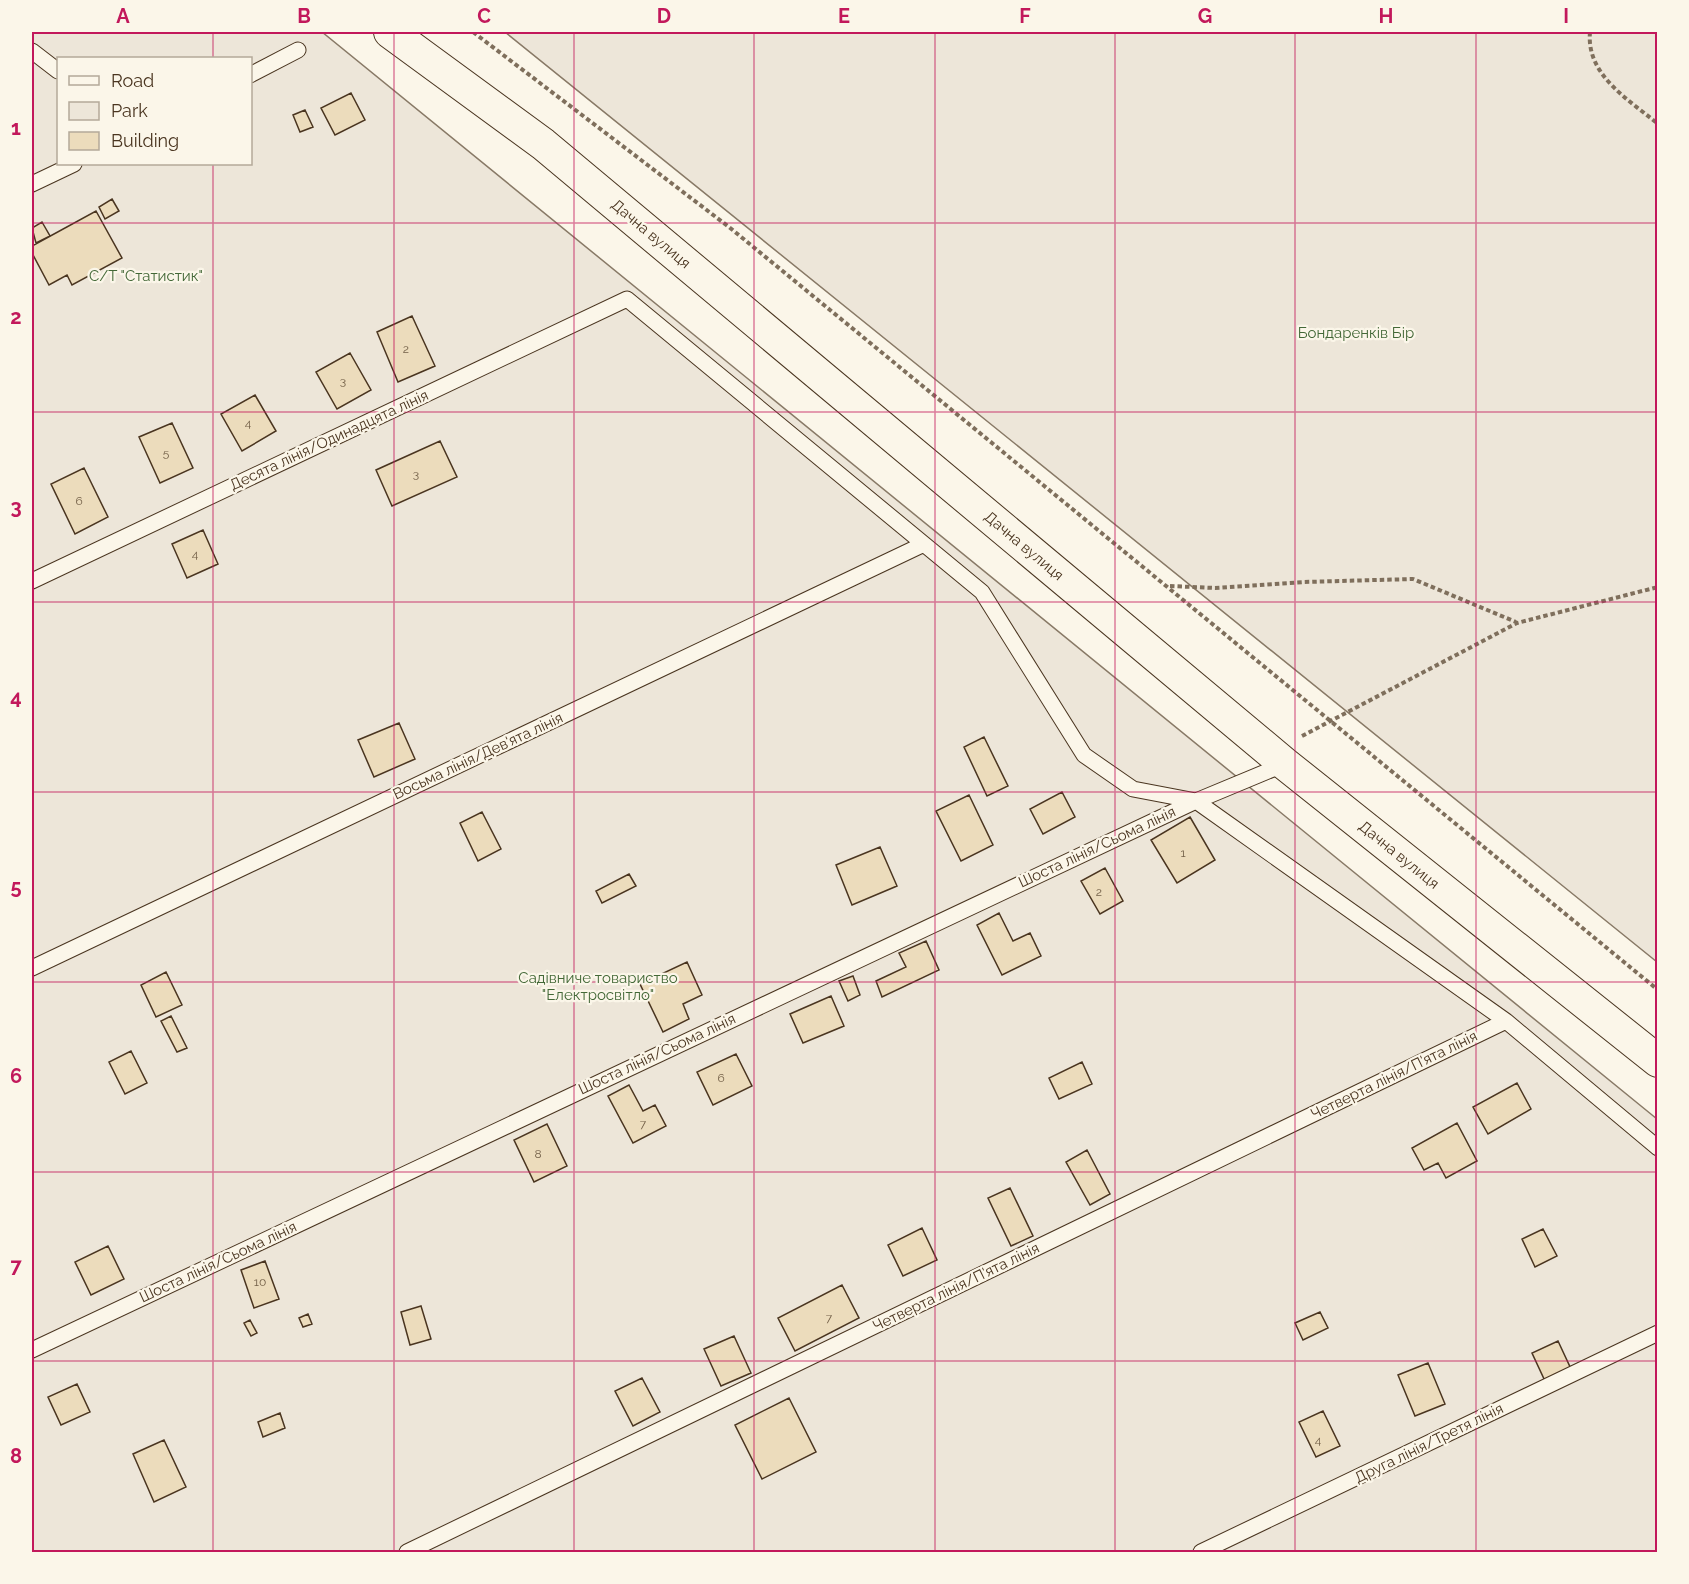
<svg xmlns="http://www.w3.org/2000/svg" width="1689" height="1584" font-family="Raleway,sans-serif">
<style>
.green{fill:#ede6d9;stroke:#887966;stroke-width:1.5;fill-rule:evenodd}
.building{fill:#ecdcbc;stroke:#4a3520;stroke-width:1.5}
.lines{fill:none;stroke-linecap:round;stroke-linejoin:round}
.lane-casing{stroke:#4a3520;stroke-width:17}
.street-casing{stroke:#4a3520;stroke-width:34}
.path{stroke:#7f6f5c;stroke-width:4;stroke-dasharray:4.5 3;stroke-linecap:butt}
.lane{stroke:#fbf6e9;stroke-width:15}
.street{stroke:#fbf6e9;stroke-width:32}
.grid{fill:none;stroke:#c2185b;stroke-width:1.5;stroke-opacity:0.55}
.labels{text-anchor:middle;dominant-baseline:central;stroke-width:4.5;stroke-linejoin:round;paint-order:stroke}
.number-label{font-size:12px;fill:#725f47}
.street-label{font-size:15px;fill:#4a3520;stroke:#fbf6e9}
.park-label{font-size:15px;fill:#436837;stroke:#fbf6e9}
.neatline{fill:none;stroke:#c2185b;stroke-width:2}
.grid-label{font-size:20px;text-anchor:middle;font-weight:bold;fill:#c2185b}
</style>
<rect width="100%" height="100%" fill="#fbf6e9"/>
<!-- green -->
<path class="green" d="M 32,32 L 322,32 L 1657,1119 L 1657,1552 L 32,1552 ZM 58,58 L 250,58 L 250,164 L 58,164 Z
M 505,32 L 1657,32 L 1657,962 Z"/>
<!-- building -->
<path class="building" d="M 351,93 L 365,120 L 335,135 L 321,108 Z
M 305,110 L 313,127 L 300,132 L 293,115 Z
M 112,199 L 119,211 L 105,219 L 99,207 Z
M 96,211 L 122,258 L 72,285 L 67,275 L 49,285 L 32,253 L 32,246 Z
M 42,222 L 50,236 L 36,243 L 32,228 Z
M 412,316 L 435,366 L 398,382 L 377,332 Z
M 350,353 L 371,390 L 337,409 L 316,372 Z
M 255,395 L 276,431 L 242,451 L 221,414 Z
M 172,423 L 193,468 L 160,483 L 139,437 Z
M 440,441 L 457,477 L 392,506 L 376,470 Z
M 84,468 L 108,517 L 75,534 L 51,484 Z
M 203,530 L 218,564 L 187,578 L 172,544 Z
M 399,723 L 415,759 L 374,777 L 358,740 Z
M 984,737 L 1008,786 L 987,796 L 964,747 Z
M 1062,792 L 1075,817 L 1043,834 L 1030,809 Z
M 969,795 L 993,845 L 961,861 L 936,811 Z
M 482,812 L 501,849 L 478,861 L 460,823 Z
M 1190,817 L 1215,860 L 1177,883 L 1151,840 Z
M 880,847 L 897,886 L 852,905 L 836,865 Z
M 1105,868 L 1123,901 L 1100,914 L 1081,881 Z
M 629,874 L 636,886 L 602,903 L 596,891 Z
M 999,913 L 1013,941 L 1030,933 L 1041,956 L 1002,975 L 977,925 Z
M 926,941 L 939,970 L 882,997 L 876,981 L 906,967 L 899,953 Z
M 687,962 L 702,995 L 683,1004 L 689,1019 L 663,1032 L 640,984 Z
M 166,972 L 182,1005 L 156,1017 L 141,985 Z
M 853,976 L 860,995 L 848,1001 L 839,981 Z
M 831,996 L 844,1026 L 803,1043 L 790,1014 Z
M 171,1016 L 187,1048 L 177,1052 L 161,1021 Z
M 131,1051 L 147,1083 L 125,1094 L 109,1062 Z
M 736,1054 L 752,1086 L 713,1105 L 697,1072 Z
M 1082,1062 L 1092,1084 L 1059,1099 L 1049,1078 Z
M 1517,1083 L 1531,1109 L 1488,1134 L 1473,1107 Z
M 629,1085 L 643,1111 L 655,1105 L 666,1126 L 633,1143 L 608,1096 Z
M 1457,1123 L 1477,1161 L 1446,1178 L 1438,1163 L 1424,1170 L 1412,1148 Z
M 547,1124 L 567,1166 L 534,1182 L 514,1140 Z
M 1087,1150 L 1110,1194 L 1090,1205 L 1066,1162 Z
M 1010,1188 L 1033,1236 L 1011,1246 L 988,1198 Z
M 922,1228 L 937,1260 L 903,1276 L 888,1245 Z
M 1543,1229 L 1557,1256 L 1535,1267 L 1522,1239 Z
M 108,1246 L 124,1279 L 91,1295 L 75,1262 Z
M 265,1261 L 279,1299 L 254,1308 L 241,1270 Z
M 842,1285 L 859,1318 L 795,1351 L 778,1318 Z
M 421,1306 L 431,1339 L 410,1345 L 401,1312 Z
M 1320,1312 L 1328,1328 L 1303,1340 L 1295,1323 Z
M 308,1314 L 312,1324 L 303,1327 L 299,1318 Z
M 250,1320 L 257,1333 L 251,1336 L 244,1323 Z
M 734,1336 L 751,1373 L 721,1386 L 704,1349 Z
M 1558,1341 L 1571,1369 L 1545,1381 L 1532,1353 Z
M 1428,1363 L 1445,1404 L 1415,1416 L 1398,1375 Z
M 642,1378 L 660,1412 L 633,1426 L 615,1391 Z
M 77,1384 L 90,1412 L 61,1425 L 48,1397 Z
M 789,1398 L 816,1452 L 762,1479 L 735,1425 Z
M 1323,1411 L 1340,1446 L 1316,1457 L 1299,1422 Z
M 280,1413 L 285,1428 L 263,1437 L 258,1422 Z
M 164,1440 L 186,1487 L 154,1502 L 133,1454 Z"/>
<g class="lines">
<defs>
<path id="lane" d="M 32,51 L 58,71
M 250,75 L 298,50
M 32,184 L 74,164
M 32,581 L 627,299 L 982,592 L 1084,755 L 1133,789 L 1196,801 L 1506,1021 L 1658,1148
M 32,968 L 924,544
M 32,1350 L 1196,801 L 1285,764
M 407,1552 L 1506,1021
M 1201,1552 L 1658,1333"/>
<path id="street" d="M 390,32 L 543,144 L 1285,764 L 1658,1061"/>
</defs>
<!-- lane casing -->
<use href="#lane" class="lane-casing"/>
<!-- street casing -->
<use href="#street" class="street-casing"/>
<!-- path -->
<path class="path" d="M 473,32 L 729,227 L 1658,990
M 1590,32 C 1586,75 1628,99 1658,124
M 1170,586 L 1215,588 L 1304,582 L 1413,579 L 1516,622
M 1302,736 L 1517,623 L 1658,587"/>
<!-- lane -->
<use href="#lane" class="lane"/>
<!-- street -->
<use href="#street" class="street"/>
</g>
<!-- grid -->
<path class="grid" d="M 213,32 L 213,58M 394,32 L 394,1552M 574,32 L 574,1552M 754,32 L 754,1552M 935,32 L 935,1552M 1115,32 L 1115,1552M 1295,32 L 1295,1552M 1476,32 L 1476,1552M 213,164 L 213,1552M 32,223 L 1658,223M 32,412 L 1658,412M 32,602 L 1658,602M 32,792 L 1658,792M 32,982 L 1658,982M 32,1172 L 1658,1172M 32,1361 L 1658,1361"/>
<g class="labels">
<!-- number labels -->
<g class="number-label">
<text x="406" y="349">2</text>
<text x="343" y="381">3</text>
<text x="248" y="423">4</text>
<text x="166" y="453">5</text>
<text x="416" y="474">3</text>
<text x="79" y="501">6</text>
<text x="195" y="554">4</text>
<text x="1183" y="853">1</text>
<text x="1099" y="892">2</text>
<text x="721" y="1078">6</text>
<text x="643" y="1124">7</text>
<text x="538" y="1154">8</text>
<text x="260" y="1282">10</text>
<text x="829" y="1318">7</text>
<text x="1318" y="1440">4</text>
</g>
<!-- street labels -->
<g class="street-label">
<text transform="translate(651 234) rotate(40)">Дачна вулиця</text>
<text transform="translate(329 440) rotate(-25)">Десята лінія/Одинадцята лінія</text>
<text transform="translate(1024 546) rotate(40)">Дачна вулиця</text>
<text transform="translate(478 756) rotate(-25)">Восьма лінія/Дев'ята лінія</text>
<text transform="translate(1097 847) rotate(-25)">Шоста лінія/Сьома лінія</text>
<text transform="translate(1399 855) rotate(39)">Дачна вулиця</text>
<text transform="translate(657 1054) rotate(-25)">Шоста лінія/Сьома лінія</text>
<text transform="translate(1394 1075) rotate(-26)">Четверта лінія/П'ята лінія</text>
<text transform="translate(218 1262) rotate(-25)">Шоста лінія/Сьома лінія</text>
<text transform="translate(956 1287) rotate(-26)">Четверта лінія/П'ята лінія</text>
<text transform="translate(1429 1443) rotate(-26)">Друга лінія/Третя лінія</text>
</g>
<!-- park labels -->
<g class="park-label">
<text x="146" y="276">С/Т "Статистик"</text>
<text x="1356" y="333">Бондаренків Бір</text>
<text x="598" y="978">Садівниче товариство<tspan x="598" dy="17">"Електросвітло"</tspan></text>
</g>
</g>
<!-- border -->
<rect width="1689" height="1584" fill="none" stroke="#fbf6e9" stroke-width="66"/>
<!-- legend -->
<rect x="57" y="57" width="195" height="108" fill="#fbf6e9" stroke="#b4a999" stroke-width="1.5"/>
<rect x="69" y="76" width="30" height="9" fill="#fbf6e9" stroke="#b4a999" stroke-width="1.5"/>
<text x="111" y="87" font-size="18" fill="#4a3520">Road</text>
<rect x="69" y="102" width="30" height="18" fill="#ede6d9" stroke="#b4a999" stroke-width="1.5"/>
<text x="111" y="117" font-size="18" fill="#4a3520">Park</text>
<rect x="69" y="132" width="30" height="18" fill="#ecdcbc" stroke="#b4a999" stroke-width="1.5"/>
<text x="111" y="147" font-size="18" fill="#4a3520">Building</text>
<rect x="33" y="33" width="1623" height="1518" class="neatline"/>
<g class="grid-label">
<text x="123" y="23">A</text>
<text x="304" y="23">B</text>
<text x="484" y="23">C</text>
<text x="664" y="23">D</text>
<text x="844" y="23">E</text>
<text x="1025" y="23">F</text>
<text x="1205" y="23">G</text>
<text x="1386" y="23">H</text>
<text x="1566" y="23">I</text>
<text x="16" y="135">1</text>
<text x="16" y="324">2</text>
<text x="16" y="514">3</text>
<text x="16" y="704">4</text>
<text x="16" y="894">5</text>
<text x="16" y="1083">6</text>
<text x="16" y="1273">7</text>
<text x="16" y="1463">8</text>
</g>
</svg>
